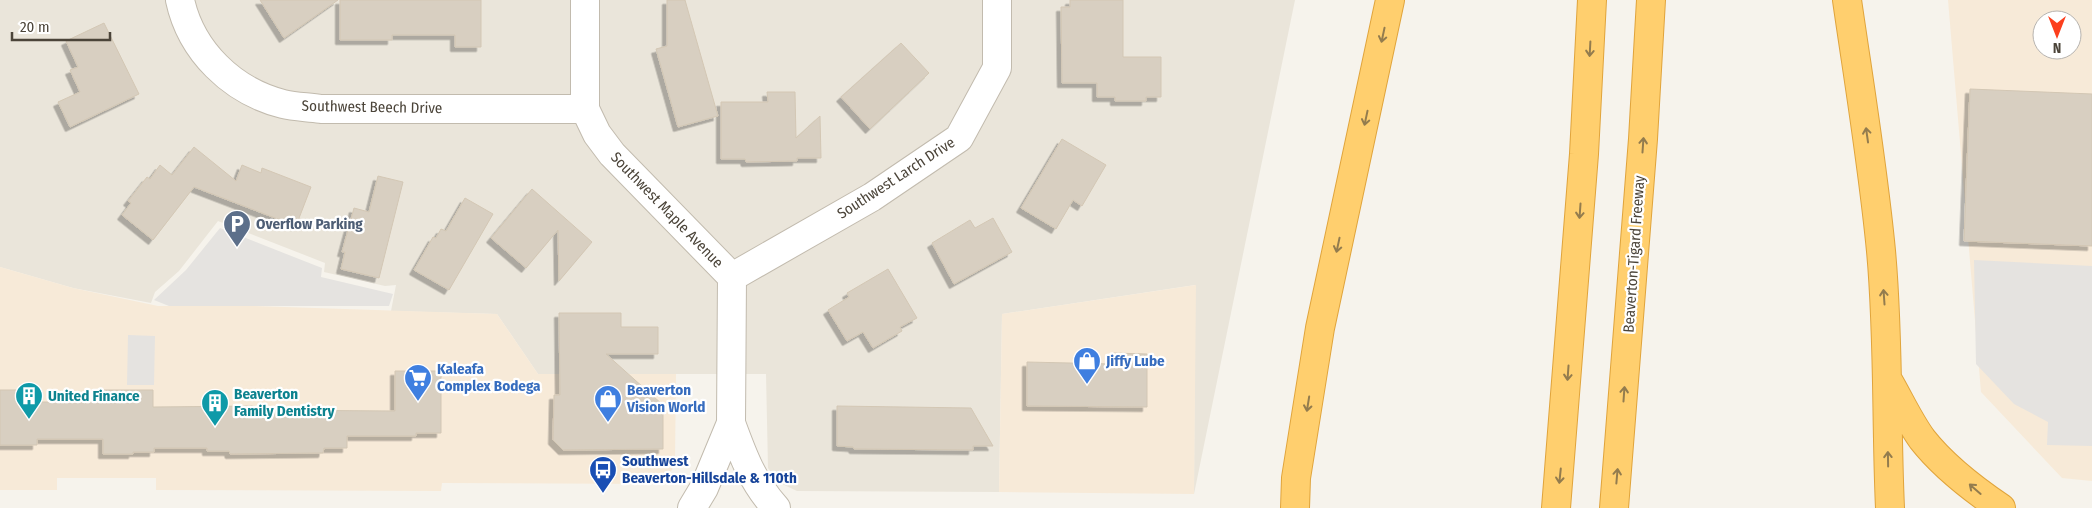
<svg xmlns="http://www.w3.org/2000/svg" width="2092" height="508" font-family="'Fira Sans Condensed',sans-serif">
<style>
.residential{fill:#eae5da}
.commercial{fill:#f7ead8;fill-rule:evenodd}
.parking{fill:#e5e3e0}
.building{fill:#d8cfc1;stroke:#d3c7b4;filter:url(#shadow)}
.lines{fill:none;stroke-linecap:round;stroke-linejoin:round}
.street-casing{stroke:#c2bbae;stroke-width:30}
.highway-casing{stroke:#e0a43c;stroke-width:30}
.street{stroke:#fff;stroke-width:28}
.highway{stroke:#ffcf6e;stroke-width:28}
.oneway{stroke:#937c4e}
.labels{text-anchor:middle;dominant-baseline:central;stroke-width:4.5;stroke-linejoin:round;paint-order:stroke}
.street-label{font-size:15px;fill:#4b4439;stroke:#fff}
.service-label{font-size:15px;font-weight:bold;fill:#4e5e75;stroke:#fff;text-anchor:start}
.shop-label{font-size:15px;font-weight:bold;fill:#366cbe;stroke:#fff;text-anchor:start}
.culture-label{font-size:15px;font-weight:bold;fill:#0d838f;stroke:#fff;text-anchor:start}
.transit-label{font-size:15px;font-weight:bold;fill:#164399;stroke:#fff;text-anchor:start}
</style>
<defs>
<filter id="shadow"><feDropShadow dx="-4.5" dy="4.5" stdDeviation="0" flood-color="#0004"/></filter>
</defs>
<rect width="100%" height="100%" fill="#f6f3ec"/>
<!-- residential -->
<path class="residential" d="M 0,0 L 1295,0 L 1194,494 L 1195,285 L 1002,314 L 999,492 L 797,491 L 778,482 L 768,468 L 766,374 L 538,374 L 497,314 L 391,311 L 396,285 L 385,286 L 324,272 L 325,263 L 218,221 L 179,271 L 155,292 L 151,303 L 73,288 L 0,267 Z"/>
<!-- commercial -->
<path class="commercial" d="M 1948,0 L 2092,0 L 2092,481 L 2062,478 L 1981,392 ZM 2042,20 L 2072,20 L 2072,50 L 2042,50 Z
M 0,267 L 73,288 L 158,306 L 254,306 L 497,314 L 538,374 L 676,374 L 675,459 L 672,470 L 660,484 L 442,483 L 441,491 L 156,490 L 156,478 L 57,478 L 57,490 L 0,490 Z
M 1196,285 L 1194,494 L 999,492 L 1002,314 Z"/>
<!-- parking -->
<path class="parking" d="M 220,228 L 322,268 L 321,277 L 393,294 L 389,306 L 169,306 L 154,300 L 186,270 Z
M 1974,260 L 2092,266 L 2092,446 L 2047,445 L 2048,422 L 2014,404 L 1976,364 Z
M 128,335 L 155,336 L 154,385 L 127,385 Z"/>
<!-- building -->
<path class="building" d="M 260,0 L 338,0 L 284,38 Z
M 340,0 L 481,0 L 481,47 L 455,47 L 455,35 L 392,35 L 392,40 L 340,40 Z
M 667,0 L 685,0 L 718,116 L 678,127 L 656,49 L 667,46 Z
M 1070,0 L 1123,0 L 1123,57 L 1161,57 L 1161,97 L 1146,97 L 1146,101 L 1115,101 L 1115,97 L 1097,97 L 1097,83 L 1062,83 L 1061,7 L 1070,7 Z
M 104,23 L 139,94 L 70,127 L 58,102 L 80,92 L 70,70 L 78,67 L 66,41 Z
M 901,43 L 929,73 L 870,129 L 841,97 Z
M 1970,89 L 2092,94 L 2092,246 L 1964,241 Z
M 767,92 L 795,92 L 796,138 L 820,116 L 821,158 L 797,158 L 797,161 L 746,162 L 745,159 L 721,159 L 721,102 L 768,102 Z
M 1062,139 L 1106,165 L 1082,206 L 1073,200 L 1056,229 L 1021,208 Z
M 194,147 L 236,181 L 242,165 L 261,173 L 262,168 L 311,187 L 296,226 L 194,187 L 153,240 L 122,215 L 131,203 L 128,201 L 147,177 L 150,179 L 160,165 L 172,175 Z
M 378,176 L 403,182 L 379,278 L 341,269 L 345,252 L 342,252 L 354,208 L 369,212 Z
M 532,189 L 592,242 L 559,281 L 558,230 L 526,268 L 491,238 Z
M 465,198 L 493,214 L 449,290 L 414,270 L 433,237 L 436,238 L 441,229 L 446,231 Z
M 993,218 L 1012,252 L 954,284 L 932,243 L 970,220 L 975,228 Z
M 888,269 L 917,318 L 900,327 L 902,331 L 873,348 L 863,332 L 847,341 L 828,310 L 849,297 L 847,293 Z
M 559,313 L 621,313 L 621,327 L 658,327 L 658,354 L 606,354 L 663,405 L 663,449 L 563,450 L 553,440 L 554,395 L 560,395 Z
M 1113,353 L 1147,354 L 1147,407 L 1027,406 L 1027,362 L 1113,364 Z
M 395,371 L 441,371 L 441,433 L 416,433 L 416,436 L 347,436 L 347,448 L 324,448 L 323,453 L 230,454 L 229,451 L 207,451 L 207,448 L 154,448 L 154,452 L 133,452 L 133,454 L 103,454 L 103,439 L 37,439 L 37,445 L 0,445 L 0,390 L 32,390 L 32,402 L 104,402 L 104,390 L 153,390 L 153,407 L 253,406 L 253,410 L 395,411 Z
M 837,406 L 971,408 L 993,446 L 973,446 L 973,450 L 854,449 L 853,447 L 837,446 Z"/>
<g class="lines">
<defs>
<path id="street" d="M 180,0 C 191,51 232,91 283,104 C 295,107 308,107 321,109 L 585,109
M 585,0 L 585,109 L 597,134 L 612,154 L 732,277 L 731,423 L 704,488 L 692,508
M 732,277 L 872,197 L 959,138 L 997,68 L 997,0
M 731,423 C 743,456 752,481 776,508"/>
<path id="highway" d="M 1847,0 C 1859,83 1873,167 1881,251 C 1889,337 1886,422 1890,508
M 1889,382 C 1900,401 1909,421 1922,439 C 1943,466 1973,489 2001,508
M 1295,508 L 1296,478 L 1320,328 L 1390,0
M 1556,508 L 1584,154 L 1592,0
M 1614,508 L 1643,139 L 1651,0"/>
</defs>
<!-- street casing -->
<use href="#street" class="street-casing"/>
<!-- highway casing -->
<use href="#highway" class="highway-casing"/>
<!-- street -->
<use href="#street" class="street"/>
<!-- highway -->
<use href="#highway" class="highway"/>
</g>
<!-- one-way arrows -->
<defs><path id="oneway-shaft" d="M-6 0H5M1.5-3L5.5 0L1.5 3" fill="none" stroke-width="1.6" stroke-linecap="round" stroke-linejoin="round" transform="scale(1.25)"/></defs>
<g class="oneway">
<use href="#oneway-shaft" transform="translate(1383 35) rotate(102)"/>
<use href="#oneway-shaft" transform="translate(1590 49) rotate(93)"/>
<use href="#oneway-shaft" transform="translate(1366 118) rotate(102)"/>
<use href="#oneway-shaft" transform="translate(1867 135) rotate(-98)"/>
<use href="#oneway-shaft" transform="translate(1643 145) rotate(-86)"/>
<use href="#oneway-shaft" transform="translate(1580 211) rotate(94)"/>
<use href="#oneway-shaft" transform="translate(1338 245) rotate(102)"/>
<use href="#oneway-shaft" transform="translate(1884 297) rotate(-94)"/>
<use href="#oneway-shaft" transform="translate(1568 373) rotate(94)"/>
<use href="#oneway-shaft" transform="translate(1624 394) rotate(-86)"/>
<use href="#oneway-shaft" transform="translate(1308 404) rotate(99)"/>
<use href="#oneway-shaft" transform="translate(1888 459) rotate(-91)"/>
<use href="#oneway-shaft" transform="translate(1560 476) rotate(96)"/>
<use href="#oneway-shaft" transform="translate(1617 476) rotate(-85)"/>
<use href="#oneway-shaft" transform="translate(1975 489) rotate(-139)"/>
</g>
<!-- icons -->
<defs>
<symbol id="parking-pin" viewBox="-11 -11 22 30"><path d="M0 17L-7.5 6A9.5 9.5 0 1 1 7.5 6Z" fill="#5c6f8a" stroke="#fff"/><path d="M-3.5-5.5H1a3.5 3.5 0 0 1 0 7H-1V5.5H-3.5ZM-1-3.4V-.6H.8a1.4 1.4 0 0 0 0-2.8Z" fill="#fff"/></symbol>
<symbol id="shop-pin" viewBox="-11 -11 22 30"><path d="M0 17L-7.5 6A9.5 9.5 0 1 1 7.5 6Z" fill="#3f7fe0" stroke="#fff"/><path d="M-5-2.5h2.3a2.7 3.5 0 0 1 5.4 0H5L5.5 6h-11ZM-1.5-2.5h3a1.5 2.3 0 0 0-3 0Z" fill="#fff"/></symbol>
<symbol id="supermarket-pin" viewBox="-11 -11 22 30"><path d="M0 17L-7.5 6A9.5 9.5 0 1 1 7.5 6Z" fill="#3f7fe0" stroke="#fff"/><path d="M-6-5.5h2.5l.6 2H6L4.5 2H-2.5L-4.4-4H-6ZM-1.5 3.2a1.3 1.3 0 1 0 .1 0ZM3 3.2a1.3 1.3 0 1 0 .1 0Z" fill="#fff"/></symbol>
<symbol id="building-pin" viewBox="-11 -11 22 30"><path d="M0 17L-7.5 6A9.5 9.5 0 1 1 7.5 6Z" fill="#0f9aa8" stroke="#fff"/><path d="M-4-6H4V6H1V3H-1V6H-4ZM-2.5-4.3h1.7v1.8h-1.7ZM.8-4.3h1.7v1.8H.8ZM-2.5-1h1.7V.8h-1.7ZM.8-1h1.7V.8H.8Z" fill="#fff"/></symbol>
<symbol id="bus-pin" viewBox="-11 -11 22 30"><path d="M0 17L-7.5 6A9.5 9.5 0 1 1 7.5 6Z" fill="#1a4fb4" stroke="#fff"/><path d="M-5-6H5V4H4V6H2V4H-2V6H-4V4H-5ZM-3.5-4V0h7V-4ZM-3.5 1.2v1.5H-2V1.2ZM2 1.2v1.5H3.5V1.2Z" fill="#fff"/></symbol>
</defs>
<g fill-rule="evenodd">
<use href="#parking-pin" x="221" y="208" width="32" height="43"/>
<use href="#shop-pin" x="1071" y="345" width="32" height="43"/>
<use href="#supermarket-pin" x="402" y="362" width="32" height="43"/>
<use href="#building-pin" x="13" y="380" width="32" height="43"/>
<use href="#shop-pin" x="592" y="383" width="32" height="43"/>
<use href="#building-pin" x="199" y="387" width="32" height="43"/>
<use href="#bus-pin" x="587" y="454" width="32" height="43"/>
</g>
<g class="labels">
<!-- street labels -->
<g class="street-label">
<text transform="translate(372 107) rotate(1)">Southwest Beech Drive</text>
<text transform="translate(896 178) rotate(-33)">Southwest Larch Drive</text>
<text transform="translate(667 210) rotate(46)">Southwest Maple Avenue</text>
<text transform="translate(1634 254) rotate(-86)">Beaverton-Tigard Freeway</text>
</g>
<!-- service labels -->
<g class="service-label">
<text x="256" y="224">Overflow Parking</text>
</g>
<!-- shop labels -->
<g class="shop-label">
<text x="1106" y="361">Jiffy Lube</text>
<text x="437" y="369">Kaleafa<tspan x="437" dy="17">Complex Bodega</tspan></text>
<text x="627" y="390">Beaverton<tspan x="627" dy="17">Vision World</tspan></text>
</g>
<!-- culture labels -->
<g class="culture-label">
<text x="234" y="394">Beaverton<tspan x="234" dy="17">Family Dentistry</tspan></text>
<text x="48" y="396">United Finance</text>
</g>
<!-- transit labels -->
<g class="transit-label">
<text x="622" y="461">Southwest<tspan x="622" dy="17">Beaverton-Hillsdale &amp; 110th</tspan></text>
</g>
</g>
<!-- north arrow -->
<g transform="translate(2057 35) rotate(180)"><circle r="24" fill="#ffffff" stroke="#b7b4b0"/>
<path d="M0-4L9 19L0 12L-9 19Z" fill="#fc3f1d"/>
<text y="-8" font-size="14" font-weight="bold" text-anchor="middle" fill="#4b4439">N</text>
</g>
<!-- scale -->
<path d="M12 32v8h98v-8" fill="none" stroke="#4b4439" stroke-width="2.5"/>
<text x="20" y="32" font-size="15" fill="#4b4439" stroke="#ffffff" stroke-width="4" paint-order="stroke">20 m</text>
</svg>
